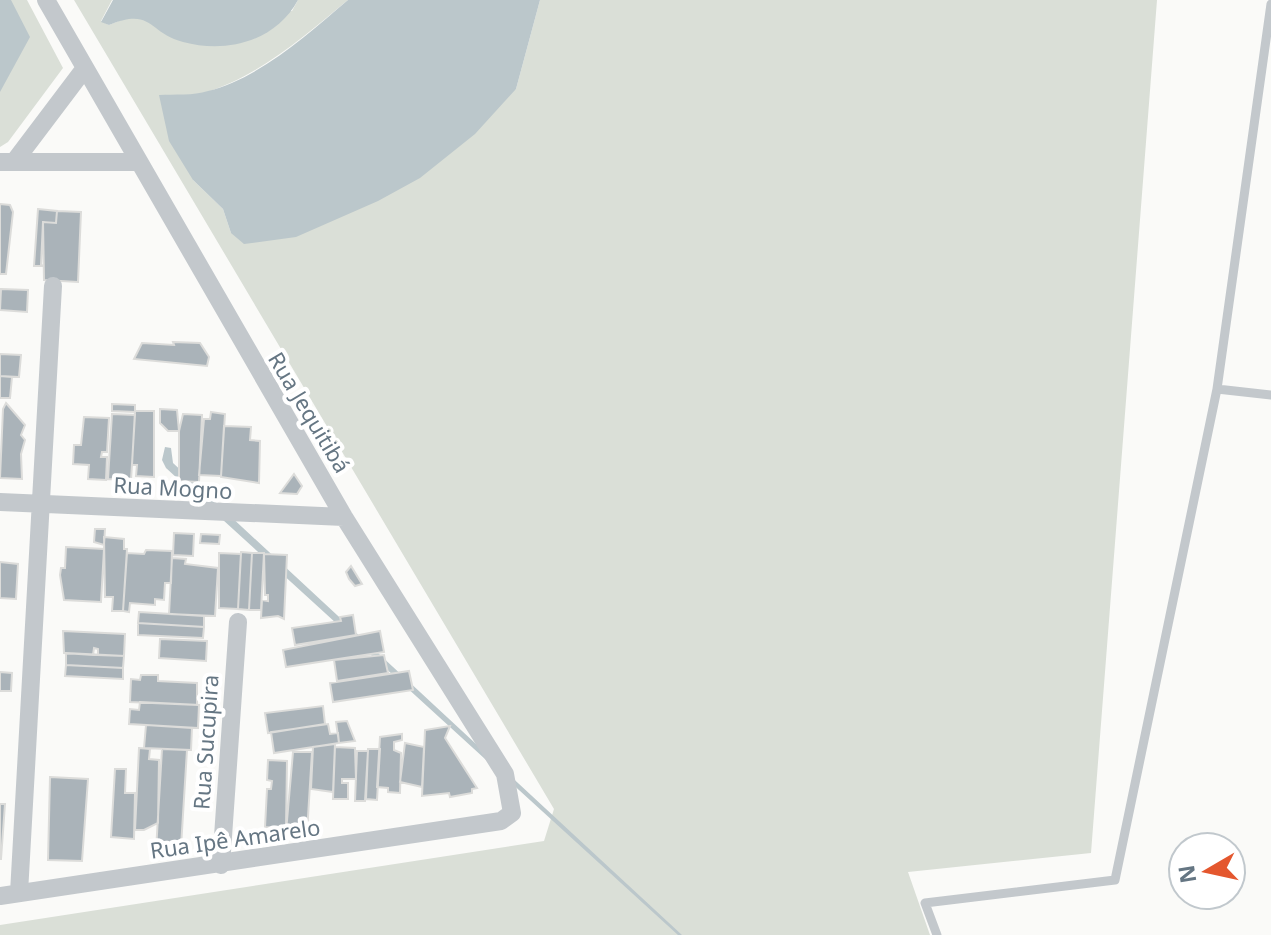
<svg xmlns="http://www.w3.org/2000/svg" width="1271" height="935" font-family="'Noto Sans',sans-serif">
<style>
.green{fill:#dadfd7}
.water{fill:#bbc7cb}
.building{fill:#aab3b9;stroke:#dcdcda;stroke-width:2}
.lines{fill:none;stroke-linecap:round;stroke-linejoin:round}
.lane{stroke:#c3c8cc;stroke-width:9}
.street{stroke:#c3c8cc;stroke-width:18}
.labels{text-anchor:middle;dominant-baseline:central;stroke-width:8;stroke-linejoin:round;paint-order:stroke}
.street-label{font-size:22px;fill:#657683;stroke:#fff}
</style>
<rect width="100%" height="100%" fill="#fafaf8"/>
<!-- green -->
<path class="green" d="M 0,0 L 27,0 L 63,68 L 8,142 L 0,147 Z
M 74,0 L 112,0 L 101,21 L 109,25 L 128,17 L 292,11 L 298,0 L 348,0 C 304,36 260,76 204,93 L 193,180 L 223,209 L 231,233 L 516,89 L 540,0 L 1157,0 L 1091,853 L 908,872 L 930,935 L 0,935 L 0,925 L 544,841 L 554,809 Z"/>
<!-- water -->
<path class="water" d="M 0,0 L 11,0 L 30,37 L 0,92 Z
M 113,0 L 298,0 C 276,41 227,54 183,42 C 148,33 153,7 109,25 L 101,22 Z
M 348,0 L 540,0 L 516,89 L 475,134 L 420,178 L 378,201 L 296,237 L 244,244 L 231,233 L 223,209 L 193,180 L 169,141 L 159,95 C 175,94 193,96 208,91 C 260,78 308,34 348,0 Z
M 165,447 L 171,448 L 173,463 L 682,935 L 678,935 L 166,468 L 162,460 Z"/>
<!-- building -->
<path class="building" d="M 0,204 L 10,205 L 13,212 L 6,274 L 0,274 Z
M 38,209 L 57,211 L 56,223 L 43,222 L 41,265 L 44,266 L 34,266 Z
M 57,211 L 81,212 L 78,282 L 44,280 L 43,222 L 56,223 Z
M 1,289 L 28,290 L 27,312 L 0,310 Z
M 173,342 L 200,343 L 209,357 L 207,366 L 134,359 L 142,343 L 174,345 Z
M 0,354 L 21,355 L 19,377 L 0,376 Z
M 0,376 L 12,377 L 10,398 L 0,398 Z
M 6,403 L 25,425 L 21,435 L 25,440 L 21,454 L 22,479 L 0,478 L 3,409 Z
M 112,404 L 135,405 L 135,412 L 112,411 Z
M 160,409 L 177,410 L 179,431 L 168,431 L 160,423 Z
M 135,411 L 154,411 L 154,477 L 136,476 L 137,465 L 132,465 Z
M 211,412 L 225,414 L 221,476 L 199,475 L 204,419 L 210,419 Z
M 112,414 L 135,415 L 131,480 L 108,479 Z
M 183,414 L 202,415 L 199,482 L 179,481 L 179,431 Z
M 84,417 L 109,418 L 107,452 L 102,452 L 101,457 L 107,457 L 106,480 L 88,479 L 89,465 L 73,464 L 74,445 L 81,445 Z
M 224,426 L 251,427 L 250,440 L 260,441 L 259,483 L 221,477 Z
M 294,474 L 302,486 L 297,494 L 280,493 Z
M 95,529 L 105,529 L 104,545 L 94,542 Z
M 174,533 L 194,534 L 193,556 L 173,555 Z
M 201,534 L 220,535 L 219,544 L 200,543 Z
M 104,537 L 124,539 L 124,549 L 127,549 L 123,611 L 112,611 L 113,597 L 105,597 Z
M 66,547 L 104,549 L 101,602 L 64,600 L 60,575 L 61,568 L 65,568 Z
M 146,550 L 172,551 L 171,583 L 165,583 L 164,600 L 155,599 L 155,605 L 130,603 L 129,612 L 123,611 L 127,553 L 144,554 Z
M 241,552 L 252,553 L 249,610 L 238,609 Z
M 219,553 L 241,554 L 238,609 L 219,608 Z
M 252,553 L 264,553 L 261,610 L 249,610 Z
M 264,554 L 287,555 L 284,619 L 278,616 L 261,618 L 262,600 L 268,601 L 268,595 L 265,595 Z
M 172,558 L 186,559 L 185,564 L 218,568 L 215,616 L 169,614 Z
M 0,562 L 18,564 L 16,599 L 0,598 Z
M 351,566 L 362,584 L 355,586 L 349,579 L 346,572 Z
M 139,612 L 204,616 L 204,627 L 138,623 Z
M 353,615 L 356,635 L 295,645 L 292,628 L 341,621 L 340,617 Z
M 138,623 L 204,627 L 203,638 L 138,635 Z
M 63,631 L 125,634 L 124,656 L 98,655 L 98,649 L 94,648 L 93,655 L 64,653 Z
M 380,631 L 384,652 L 286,667 L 283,650 Z
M 160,639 L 207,641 L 206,661 L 159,658 Z
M 66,653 L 124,656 L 123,668 L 66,665 Z
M 384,655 L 388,673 L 337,681 L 334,660 Z
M 66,665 L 123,668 L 123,679 L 65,676 Z
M 409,671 L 413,690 L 333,702 L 330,683 Z
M 0,672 L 12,673 L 11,691 L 0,691 Z
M 141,675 L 158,675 L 158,681 L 197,683 L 197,705 L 130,702 L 131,679 L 140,680 Z
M 140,702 L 199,705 L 198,728 L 129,724 L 130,709 L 139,710 Z
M 323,706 L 325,724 L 268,733 L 265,713 Z
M 347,721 L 355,741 L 339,743 L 336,722 Z
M 328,724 L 330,734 L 338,733 L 339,743 L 274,753 L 271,732 Z
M 146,725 L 192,728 L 191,750 L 144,748 Z
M 450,726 L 445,738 L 477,788 L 472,789 L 472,793 L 450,797 L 449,793 L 422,796 L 425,730 Z
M 402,734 L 402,740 L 394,742 L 394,750 L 401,753 L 400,793 L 388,792 L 388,788 L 377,787 L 380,737 Z
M 405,743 L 424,747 L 422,787 L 400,782 Z
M 335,744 L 333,792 L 311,789 L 313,747 Z
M 335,747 L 355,748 L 356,779 L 342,779 L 342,783 L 348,783 L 348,799 L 333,799 Z
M 139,748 L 150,749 L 149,759 L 159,760 L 158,823 L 144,830 L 135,830 Z
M 162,749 L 187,750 L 181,847 L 156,851 Z
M 368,749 L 380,749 L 377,800 L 366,799 Z
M 357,751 L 368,751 L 365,801 L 355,801 Z
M 293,752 L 312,752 L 307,833 L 286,832 Z
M 268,760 L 287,761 L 286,828 L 265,827 L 267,789 L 271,789 L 272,781 L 267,780 Z
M 115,769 L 126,769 L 125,793 L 135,793 L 134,839 L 111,837 Z
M 50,777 L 88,779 L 82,861 L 48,860 Z
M 0,804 L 5,804 L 1,859 L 0,859 Z"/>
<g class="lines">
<!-- lane -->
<path class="lane" d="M 1217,389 L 1271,395
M 937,935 L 925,903 L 1115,880 L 1217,389 L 1271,4"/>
<!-- street -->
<path class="street" d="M 0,162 L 14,162 L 85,68
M 14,162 L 137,162
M 0,502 L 344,517
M 221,865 L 238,622
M 19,893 L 53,286
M 0,896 L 501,821 L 512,813 L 505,774 L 344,517 L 46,0"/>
</g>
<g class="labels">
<!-- street labels -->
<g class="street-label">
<text transform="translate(310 412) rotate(59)">Rua Jequitibá</text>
<text transform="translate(173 487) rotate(3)">Rua Mogno</text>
<text transform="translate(205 742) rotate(-86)">Rua Sucupira</text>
<text transform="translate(235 838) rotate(-8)">Rua Ipê Amarelo</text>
</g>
</g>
<!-- north arrow -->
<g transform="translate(1207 871) rotate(261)"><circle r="38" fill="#ffffff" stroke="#c1c8cd" stroke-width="2"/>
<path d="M0-6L14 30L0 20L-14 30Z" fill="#e4572e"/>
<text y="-12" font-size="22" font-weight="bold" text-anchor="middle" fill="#657683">N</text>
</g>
</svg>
